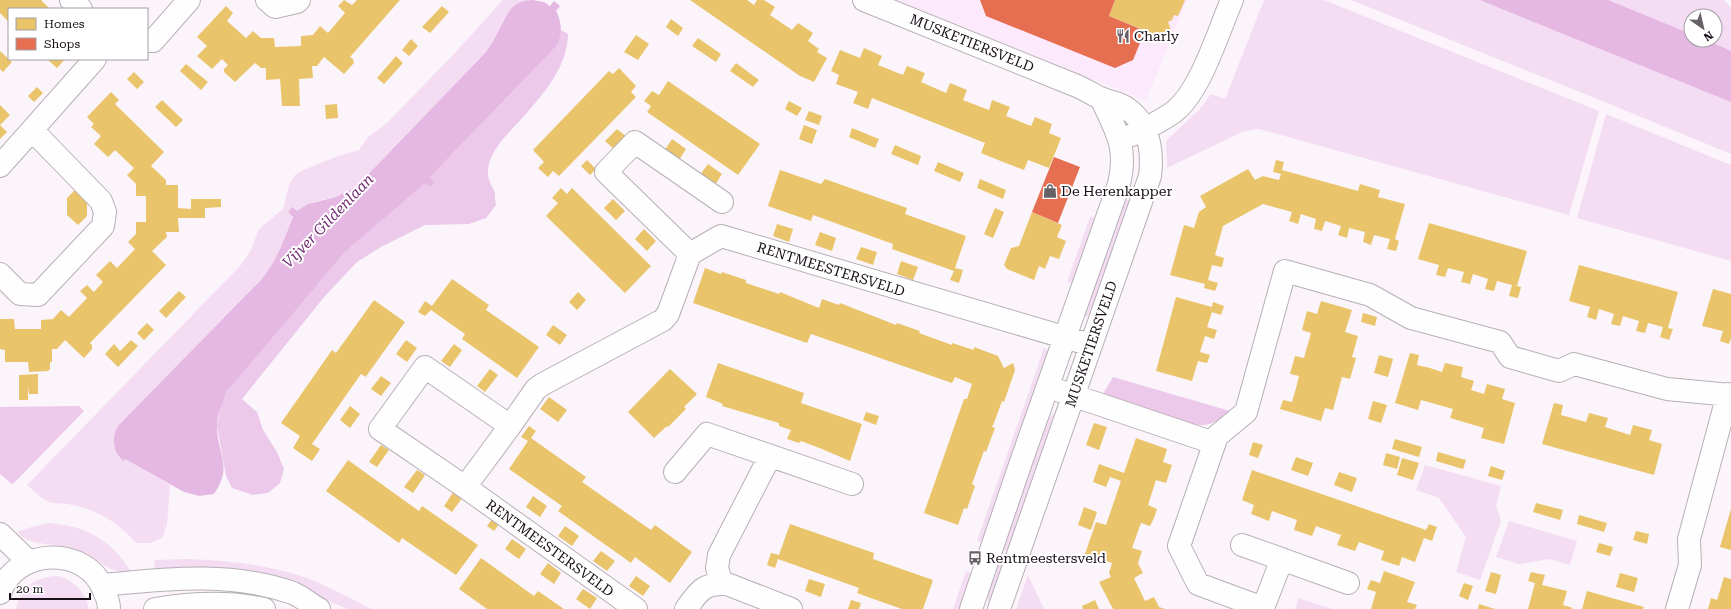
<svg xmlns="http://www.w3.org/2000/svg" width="1731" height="609" font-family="'Roboto Serif',serif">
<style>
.built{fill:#fce9fb}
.green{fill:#f4dcf3;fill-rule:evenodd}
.forest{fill:#ecc8eb}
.water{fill:#e4b8e2}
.homes{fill:#e9c46a}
.shops{fill:#e76f51}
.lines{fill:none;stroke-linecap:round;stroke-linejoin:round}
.minor-casing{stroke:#b7afb6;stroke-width:24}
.minor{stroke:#fefefe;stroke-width:22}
.labels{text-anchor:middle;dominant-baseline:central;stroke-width:4;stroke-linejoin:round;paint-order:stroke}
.poi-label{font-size:14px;fill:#180f18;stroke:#fff;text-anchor:start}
.street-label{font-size:14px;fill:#180f18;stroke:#fff}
.water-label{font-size:15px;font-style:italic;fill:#702a70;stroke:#fff}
</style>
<rect width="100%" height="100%" fill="#fbf5fb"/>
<!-- built -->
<path class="built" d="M 896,0 L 1187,0 L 1146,101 Z"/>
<!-- green -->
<path class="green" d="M 503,0 L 532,0 C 511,1 508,14 499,30 C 495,38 491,45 486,52 L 357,186 L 336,197 L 313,202 L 297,211 L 292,208 C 294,227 280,255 269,271 L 114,446 L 119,458 L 124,460 L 125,459 L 170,485 L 167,525 L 162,538 L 150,543 L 136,543 C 118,522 95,508 67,504 C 61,503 54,504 49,502 C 41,499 33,490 27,485 L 240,266 L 250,252 L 259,229 L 283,209 L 289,185 L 294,176 L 301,171 L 338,156 L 359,150 L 368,137 L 387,123 L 452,56 Z
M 1264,0 L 1324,0 L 1599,111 L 1569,215 L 1259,129 L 1244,131 L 1167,168 L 1166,141 L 1170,137 L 1199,110 L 1211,94 L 1225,99 Z
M 1351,0 L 1724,0 L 1731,8 L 1731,154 L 1590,96 ZM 1691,16 L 1715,16 L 1715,40 L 1691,40 Z
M 1606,114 L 1731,165 L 1731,261 L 1577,218 Z
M 1125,199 L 1131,201 L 1093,309 L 1087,317 L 1084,317 Z
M 1090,217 L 1096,218 L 1075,284 L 1067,282 Z
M 1044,348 L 1051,352 L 982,543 L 977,541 Z
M 1055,411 L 1010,552 L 1000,549 L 1047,421 Z
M 1425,465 L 1501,486 L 1496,506 L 1501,521 L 1480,580 L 1456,572 L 1466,537 L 1439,498 L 1416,490 Z
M 1509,521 L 1577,541 L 1570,565 L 1550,559 L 1519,564 L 1496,557 Z
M 49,523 C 87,526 112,540 132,573 C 106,574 96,555 73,548 C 57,543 28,547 17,532 L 28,528 Z
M 188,559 C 224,560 260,564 295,574 C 321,582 346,596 371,609 L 347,609 L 292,585 L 155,571 L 154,560 Z
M 996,559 L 1007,562 L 992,602 L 989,602 L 986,592 Z
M 966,571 L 972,573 L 963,609 L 953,609 Z
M 1028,575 L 1044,609 L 1016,609 Z
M 57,576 C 74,580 85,591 89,609 L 16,609 C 21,587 35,577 57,576 Z
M 1299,598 L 1332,609 L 1295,609 Z"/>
<!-- forest -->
<path class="forest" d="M 561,30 L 568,34 C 568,65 545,92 526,114 C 512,130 486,151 488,175 C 488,181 493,187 495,193 C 495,197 495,201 496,205 L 486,218 L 469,224 L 425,225 L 381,247 L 357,262 L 325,296 L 242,399 L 257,412 L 263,430 L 277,452 L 284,469 L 280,483 L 268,493 L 253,495 L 232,488 L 226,476 L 217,426 L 221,403 L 234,381 L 345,252 L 425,182 L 434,182 L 429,178 L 552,49 L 559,39 Z
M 1113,377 L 1230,411 C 1218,421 1209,428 1192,424 L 1103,394 Z
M 79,406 L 84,411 L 15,482 L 12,484 L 0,474 L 0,407 Z"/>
<!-- water -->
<path class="water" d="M 532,0 L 544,2 L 550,6 L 554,1 L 560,6 L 556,11 C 562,22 563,35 556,46 L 430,177 L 434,182 L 430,187 L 425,183 L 345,252 L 228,390 C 222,402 217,414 217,428 C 218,456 233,466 214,494 L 199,496 L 184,492 L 125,459 L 124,461 C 113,454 111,438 118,426 L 261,280 C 277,261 284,240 293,217 L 288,212 L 292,207 L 297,211 L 308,204 L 336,197 L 357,186 L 486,52 C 491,45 495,38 499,30 C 508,14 510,1 532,0 Z
M 1480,0 L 1608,0 L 1691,34 L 1691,40 L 1706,40 L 1731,51 L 1731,102 Z"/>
<!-- homes -->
<path class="homes" d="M 0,0 L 41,0 L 50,9 L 9,9 L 9,22 L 0,13 Z
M 344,0 L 352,5 L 357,0 L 400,0 L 350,57 L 353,59 L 354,63 L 344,74 L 324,57 L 317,66 L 312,66 L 313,78 L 299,79 L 300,106 L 282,106 L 280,79 L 266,80 L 266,68 L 261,68 L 255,63 L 235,82 L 224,72 L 224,69 L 228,65 L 222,59 L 212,69 L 197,56 L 207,46 L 197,37 L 226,6 L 233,13 L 227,21 L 246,38 L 253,31 L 261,38 L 274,38 L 275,47 L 301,46 L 301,36 L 313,35 L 320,26 L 328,33 L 345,13 L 338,6 Z
M 690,0 L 747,0 L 754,5 L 757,0 L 764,0 L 775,7 L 770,15 L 792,30 L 798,23 L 813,33 L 808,41 L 819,49 L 817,52 L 827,58 L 814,82 L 800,76 Z
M 1115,0 L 1185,0 L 1178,16 L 1174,15 L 1172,20 L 1168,22 L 1172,33 L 1170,38 L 1166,39 L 1161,37 L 1158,32 L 1153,34 L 1109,16 Z
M 442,6 L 449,12 L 430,33 L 422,27 Z
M 671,19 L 683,28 L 678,36 L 666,27 Z
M 636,35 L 649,44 L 638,60 L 624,52 Z
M 698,38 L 721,54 L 716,62 L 692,46 Z
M 411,39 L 418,46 L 409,56 L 402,50 Z
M 864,48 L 882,56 L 878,65 L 903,75 L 907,66 L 925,73 L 921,82 L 946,93 L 950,83 L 967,90 L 963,100 L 989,110 L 992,100 L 1010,107 L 1006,116 L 1031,126 L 1035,117 L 1052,124 L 1049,133 L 1061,138 L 1049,168 L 1028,160 L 1024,170 L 1003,162 L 981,153 L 985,143 L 872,98 L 868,109 L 853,103 L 858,92 L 836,84 L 839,75 L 831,71 L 840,50 L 860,58 Z
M 0,51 L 12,62 L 3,72 L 0,69 Z
M 396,56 L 403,63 L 384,84 L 377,78 Z
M 47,59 L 65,59 L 57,68 Z
M 736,63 L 759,80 L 753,87 L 730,71 Z
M 186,64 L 208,82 L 201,90 L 180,71 Z
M 619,68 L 636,86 L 631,92 L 636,97 L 559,176 L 553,171 L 548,177 L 538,168 L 544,162 L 533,150 L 609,71 L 613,74 Z
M 134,72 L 144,82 L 137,89 L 127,79 Z
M 668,81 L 760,144 L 738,175 L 647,112 L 651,106 L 644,101 L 652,91 L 659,95 Z
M 37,87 L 43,93 L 34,102 L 28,96 Z
M 111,92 L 119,100 L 115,104 L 164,152 L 151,166 L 166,180 L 166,185 L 178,185 L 178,208 L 191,209 L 191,199 L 221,199 L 221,207 L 205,208 L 205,218 L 178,218 L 179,232 L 166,232 L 167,237 L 152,251 L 166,265 L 90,343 L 92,345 L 92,349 L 84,358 L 65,340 L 57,349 L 52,349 L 52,362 L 50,362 L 50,369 L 48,371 L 29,372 L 28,362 L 5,362 L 5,350 L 0,349 L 0,319 L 14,319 L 15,329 L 41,329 L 41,320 L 53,319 L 61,310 L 69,317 L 87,298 L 80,291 L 87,285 L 94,292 L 103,282 L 96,275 L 110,261 L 117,268 L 135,249 L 128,242 L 136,234 L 136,222 L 146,222 L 146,196 L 136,196 L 136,184 L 127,175 L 134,168 L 115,150 L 108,157 L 94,144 L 101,136 L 91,127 L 94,124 L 87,117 Z
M 162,100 L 183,120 L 176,127 L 155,107 Z
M 789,101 L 802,108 L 797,116 L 785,109 Z
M 337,104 L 338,118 L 326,119 L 325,105 Z
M 0,105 L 10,115 L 0,125 Z
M 809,111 L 822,116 L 819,125 L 805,120 Z
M 0,125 L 7,132 L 0,139 Z
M 804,125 L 817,130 L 812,144 L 799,139 Z
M 852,128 L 879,139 L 875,148 L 849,137 Z
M 617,129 L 627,137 L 615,150 L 605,141 Z
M 672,139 L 686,149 L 679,160 L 665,150 Z
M 895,145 L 921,156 L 918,165 L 891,154 Z
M 587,160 L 596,169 L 590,175 L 581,166 Z
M 1276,160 L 1284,162 L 1282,170 L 1358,191 L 1360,184 L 1380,190 L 1378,197 L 1405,204 L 1395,239 L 1399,241 L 1396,251 L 1387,249 L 1390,239 L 1374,235 L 1371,245 L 1363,242 L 1365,232 L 1349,228 L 1347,238 L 1338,235 L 1341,226 L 1325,221 L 1322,231 L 1314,229 L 1316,219 L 1301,214 L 1298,224 L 1289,221 L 1292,212 L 1263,204 L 1223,226 L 1215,255 L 1224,258 L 1222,267 L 1212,265 L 1208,280 L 1218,283 L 1215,291 L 1204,288 L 1205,284 L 1170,275 L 1184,225 L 1194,228 L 1199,212 L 1206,207 L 1200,196 L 1248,169 L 1255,180 L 1263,176 L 1279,180 L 1281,174 L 1273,172 Z
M 938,162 L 964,173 L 960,182 L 934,171 Z
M 708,164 L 722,174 L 715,185 L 700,175 Z
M 780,170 L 821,184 L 825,179 L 907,208 L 905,214 L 966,236 L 955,268 L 963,270 L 959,283 L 950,280 L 954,271 L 892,249 L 893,244 L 813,215 L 811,221 L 768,206 Z
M 980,179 L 1006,190 L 1003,199 L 977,188 Z
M 78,187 L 87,196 L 87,216 L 78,225 L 67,215 L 67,198 Z
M 561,188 L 567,194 L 572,188 L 651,266 L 625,293 L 546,216 L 558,203 L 552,198 Z
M 613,199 L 625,211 L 616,220 L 604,208 Z
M 995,208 L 1004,212 L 993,238 L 984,234 Z
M 1032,212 L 1062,225 L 1057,237 L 1066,241 L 1059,259 L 1050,256 L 1045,269 L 1039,266 L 1034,280 L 1007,269 L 1004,265 L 1011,248 L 1019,246 Z
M 1429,223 L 1527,251 L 1517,286 L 1521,287 L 1518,298 L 1509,296 L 1512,285 L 1497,281 L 1494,291 L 1485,289 L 1488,279 L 1473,274 L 1470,284 L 1461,282 L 1464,272 L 1448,268 L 1445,277 L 1436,275 L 1439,265 L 1418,259 Z
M 777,224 L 793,229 L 789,242 L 773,236 Z
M 644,229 L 656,241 L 647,251 L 635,239 Z
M 820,232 L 836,238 L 832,251 L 815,245 Z
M 861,247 L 877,252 L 873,265 L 856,259 Z
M 901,261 L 918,267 L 913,280 L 897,274 Z
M 1579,265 L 1678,292 L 1668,328 L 1673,329 L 1669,340 L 1660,337 L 1663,327 L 1648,323 L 1645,333 L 1636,331 L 1639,321 L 1623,316 L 1620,326 L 1611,324 L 1614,314 L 1599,309 L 1596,320 L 1587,317 L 1590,307 L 1569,301 Z
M 705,268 L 721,274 L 722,272 L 746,280 L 746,283 L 779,294 L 780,292 L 819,308 L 822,299 L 839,305 L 840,303 L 896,325 L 897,323 L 920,331 L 919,333 L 952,345 L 952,343 L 974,350 L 974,347 L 998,356 L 1004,368 L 1013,363 L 1015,370 L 1004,402 L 1002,401 L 994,423 L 992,427 L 995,428 L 986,452 L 984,451 L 972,484 L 975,486 L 967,509 L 964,508 L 958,525 L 924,513 L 964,399 L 967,399 L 972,384 L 955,377 L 952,383 L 811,334 L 807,343 L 693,303 Z
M 452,279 L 489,305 L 486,310 L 539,347 L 517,378 L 462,339 L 465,334 L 431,310 L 425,316 L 418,312 L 425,301 L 432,306 Z
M 1713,289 L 1731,294 L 1731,338 L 1729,344 L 1720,341 L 1723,331 L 1702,326 Z
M 179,291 L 186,297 L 166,318 L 159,311 Z
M 578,292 L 586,300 L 577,310 L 569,302 Z
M 1176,297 L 1212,307 L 1213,302 L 1224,306 L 1221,315 L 1212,312 L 1207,327 L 1217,330 L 1214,339 L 1205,336 L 1200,352 L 1210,355 L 1207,363 L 1198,361 L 1192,381 L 1156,371 Z
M 374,300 L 405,322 L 367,375 L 366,377 L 361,374 L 312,444 L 320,449 L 312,461 L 293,448 L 300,436 L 281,423 L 332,350 L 336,353 Z
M 1321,301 L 1352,310 L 1345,332 L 1358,336 L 1352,357 L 1356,358 L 1350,379 L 1342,377 L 1333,410 L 1325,408 L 1321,421 L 1280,409 L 1283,400 L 1292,402 L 1296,388 L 1299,376 L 1290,374 L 1295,356 L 1304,358 L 1311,333 L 1302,330 L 1307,311 L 1317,314 Z
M 1363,313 L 1377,317 L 1375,326 L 1361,322 Z
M 147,323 L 154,330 L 144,340 L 137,333 Z
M 553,325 L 567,335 L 560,345 L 546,335 Z
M 131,340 L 138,346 L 118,367 L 105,354 L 114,344 L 120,351 Z
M 406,340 L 417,348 L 407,362 L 396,354 Z
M 454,344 L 462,350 L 450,367 L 441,361 Z
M 1410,353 L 1419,355 L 1417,365 L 1430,368 L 1442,372 L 1445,363 L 1463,367 L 1461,377 L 1474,381 L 1471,390 L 1484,394 L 1487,384 L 1505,389 L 1502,399 L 1515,403 L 1504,444 L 1481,438 L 1484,428 L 1450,418 L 1453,409 L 1421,400 L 1418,410 L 1395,403 Z
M 1379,355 L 1393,359 L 1388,377 L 1374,373 Z
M 718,363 L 804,393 L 801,403 L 862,424 L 850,461 L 822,449 L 801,441 L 799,443 L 787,439 L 791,430 L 779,426 L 779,423 L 722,406 L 723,404 L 706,397 Z
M 490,369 L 498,375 L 485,392 L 477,386 Z
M 670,369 L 697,394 L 684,407 L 686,409 L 668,427 L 667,426 L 654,438 L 628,412 Z
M 38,374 L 38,394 L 29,394 L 28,387 L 28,400 L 19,400 L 19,375 Z
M 381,376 L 391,383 L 381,396 L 371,389 Z
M 549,397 L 567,410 L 558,422 L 540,409 Z
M 1373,401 L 1387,405 L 1381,423 L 1368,419 Z
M 1554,403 L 1563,405 L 1561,415 L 1586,422 L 1589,413 L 1597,415 L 1608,418 L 1605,427 L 1630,435 L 1633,425 L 1652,430 L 1649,440 L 1662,444 L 1654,475 L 1542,444 Z
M 350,406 L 360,414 L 350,428 L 340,420 Z
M 866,412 L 879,416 L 876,425 L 863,420 Z
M 1094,423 L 1107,427 L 1099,450 L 1086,445 Z
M 529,426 L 536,431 L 531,438 L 586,477 L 582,482 L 651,530 L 655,525 L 692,552 L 670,583 L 635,557 L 631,563 L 558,511 L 562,506 L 509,469 L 528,441 L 521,437 Z
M 1136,438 L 1167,449 L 1163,462 L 1172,465 L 1166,483 L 1156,480 L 1148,505 L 1157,509 L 1154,518 L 1150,526 L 1141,523 L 1132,548 L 1142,551 L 1138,563 L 1143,573 L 1134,578 L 1145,601 L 1154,597 L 1159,607 L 1165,609 L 1113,609 L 1099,582 L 1111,577 L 1109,573 L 1112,563 L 1085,554 L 1096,522 L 1106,525 L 1121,481 L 1110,477 L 1106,487 L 1093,482 L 1099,464 L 1124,473 Z
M 1395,439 L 1422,447 L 1419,457 L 1392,449 Z
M 1253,442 L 1263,445 L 1258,458 L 1249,455 Z
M 381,445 L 389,450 L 377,467 L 369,462 Z
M 1438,452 L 1466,460 L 1463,469 L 1436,461 Z
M 1386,453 L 1400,457 L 1397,469 L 1383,465 Z
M 1296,457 L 1313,463 L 1308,476 L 1291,470 Z
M 1402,458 L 1419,463 L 1413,480 L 1397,475 Z
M 348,460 L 419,511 L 422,506 L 478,545 L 456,575 L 402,538 L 399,543 L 326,491 Z
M 1491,466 L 1505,471 L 1502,480 L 1488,476 Z
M 417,470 L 425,475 L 413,493 L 404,487 Z
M 1252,470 L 1426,530 L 1429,524 L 1437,527 L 1432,541 L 1424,538 L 1415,562 L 1402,557 L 1399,566 L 1381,560 L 1384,551 L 1359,542 L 1355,551 L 1337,545 L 1341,535 L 1316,526 L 1312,536 L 1294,530 L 1297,520 L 1272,511 L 1269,521 L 1251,514 L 1254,505 L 1242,500 Z
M 1339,472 L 1357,478 L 1352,492 L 1334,485 Z
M 456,488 L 465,494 L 452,512 L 444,506 Z
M 533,496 L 547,506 L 540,517 L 526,507 Z
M 1536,503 L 1563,510 L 1560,520 L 1533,512 Z
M 1084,507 L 1097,512 L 1091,530 L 1078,525 Z
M 1731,509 L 1731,550 L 1720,547 Z
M 495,515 L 502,520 L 494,531 L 487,526 Z
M 1579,515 L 1607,523 L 1604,532 L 1577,524 Z
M 790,524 L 874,553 L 873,559 L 933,580 L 923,609 L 902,609 L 879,601 L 857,593 L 859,588 L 778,559 L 775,568 L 767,565 L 771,553 L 779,555 Z
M 565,526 L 579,536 L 572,546 L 558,536 Z
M 1636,531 L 1649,534 L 1647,544 L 1633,540 Z
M 512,539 L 526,549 L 519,559 L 505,549 Z
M 1599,543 L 1613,547 L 1610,556 L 1596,552 Z
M 601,551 L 615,561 L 607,571 L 593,561 Z
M 481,558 L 534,596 L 538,591 L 564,609 L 487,609 L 459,589 Z
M 548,563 L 561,573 L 554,584 L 540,574 Z
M 1384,571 L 1415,582 L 1407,602 L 1417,605 L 1415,609 L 1371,609 L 1376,592 L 1367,589 L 1371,580 L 1380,583 Z
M 1491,572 L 1501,575 L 1496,594 L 1485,591 Z
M 1531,572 L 1545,575 L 1542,585 L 1567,591 L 1563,605 L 1573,608 L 1572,609 L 1528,609 L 1535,583 L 1528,581 Z
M 1620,573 L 1638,578 L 1634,592 L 1616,587 Z
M 636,576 L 650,586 L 643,596 L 629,586 Z
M 1724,577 L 1731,579 L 1731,609 L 1708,609 L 1711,598 L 1717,600 Z
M 809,579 L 825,584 L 821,597 L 805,591 Z
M 1464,583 L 1473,586 L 1468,600 L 1459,596 Z
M 583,589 L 597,598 L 590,609 L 576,599 Z
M 1587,591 L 1644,607 L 1643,609 L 1582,609 Z
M 851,600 L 861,603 L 859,609 L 848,609 Z
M 1095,600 L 1099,609 L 1083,609 L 1082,606 Z
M 1479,604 L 1495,609 L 1478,609 Z"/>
<!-- shops -->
<path class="shops" d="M 980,0 L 1115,0 L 1109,16 L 1145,31 L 1133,60 L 1115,68 L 986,16 Z
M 1054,157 L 1080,167 L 1058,223 L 1032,212 Z"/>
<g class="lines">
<defs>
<path id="minor" d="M 71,0 L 81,9
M 267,0 L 275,7 L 297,2 L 299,0
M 864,0 L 1077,86 C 1086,90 1094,95 1102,99 C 1111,102 1120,103 1128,109 C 1149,125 1153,151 1150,176 L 999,609
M 147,41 L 153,41 L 189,0
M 1132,135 C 1146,128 1162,121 1175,111 C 1201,90 1218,32 1232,0
M 0,166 L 95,59
M 722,202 L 635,142 L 606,172 L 690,254 L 721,236 L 1091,345
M 0,274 L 20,294 L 38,295 L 103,226 L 105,212 L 101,201 L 33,131
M 1060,391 L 1214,443
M 675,472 L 707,434 L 852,484
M 465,487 L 510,426
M 0,534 L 29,562
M 1242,545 L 1348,583
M 1282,559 L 1263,608 L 1198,584 L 1179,546 L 1217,436 L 1246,412 L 1285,271 L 1370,295 L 1411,318 L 1500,342 L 1510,357 L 1559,371 L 1574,364 L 1667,389 L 1731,395
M 722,584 L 717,568 L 719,555 L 770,456
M 102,585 C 166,579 230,571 293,593 C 302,597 310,604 319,609
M 0,593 C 15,547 88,545 104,591 C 107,597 109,603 109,609
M 155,609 C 191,603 228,601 264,609
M 636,609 L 465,487 L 380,429 L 425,367 L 510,426 L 536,389 L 543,384 L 663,320 L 668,314 L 690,254
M 686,609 C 699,591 703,583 727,584 L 791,609
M 971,609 L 1021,462 L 1119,184 C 1128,147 1116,131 1101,98
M 1677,609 L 1690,565 L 1689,539 L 1728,394"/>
</defs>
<!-- minor casing -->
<use href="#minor" class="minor-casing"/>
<!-- minor -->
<use href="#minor" class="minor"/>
</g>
<!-- icons -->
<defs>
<symbol id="restaurant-bare" viewBox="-9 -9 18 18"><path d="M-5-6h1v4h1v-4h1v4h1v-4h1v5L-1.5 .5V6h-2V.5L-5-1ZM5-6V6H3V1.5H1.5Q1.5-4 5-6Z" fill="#676067" stroke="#fff" stroke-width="2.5" paint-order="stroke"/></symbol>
<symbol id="shop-bare" viewBox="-9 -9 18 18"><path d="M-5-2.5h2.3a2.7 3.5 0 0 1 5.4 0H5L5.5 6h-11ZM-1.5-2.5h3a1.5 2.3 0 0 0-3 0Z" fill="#676067" stroke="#fff" stroke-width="2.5" paint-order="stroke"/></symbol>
<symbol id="bus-bare" viewBox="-9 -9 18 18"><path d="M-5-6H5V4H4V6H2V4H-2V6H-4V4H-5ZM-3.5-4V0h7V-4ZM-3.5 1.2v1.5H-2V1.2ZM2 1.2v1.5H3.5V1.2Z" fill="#676067" stroke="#fff" stroke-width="2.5" paint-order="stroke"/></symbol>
</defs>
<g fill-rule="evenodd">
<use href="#restaurant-bare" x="1113" y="26" width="20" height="20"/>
<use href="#shop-bare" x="1040" y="181" width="20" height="20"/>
<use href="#bus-bare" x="965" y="548" width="20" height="20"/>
</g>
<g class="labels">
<!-- poi labels -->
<g class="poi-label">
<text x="1134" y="36">Charly</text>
<text x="1061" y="191">De Herenkapper</text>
<text x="986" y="558">Rentmeestersveld</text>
</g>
<!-- street labels -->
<g class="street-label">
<text transform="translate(972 43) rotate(22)">MUSKETIERSVELD</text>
<text transform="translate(831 269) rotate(17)">RENTMEESTERSVELD</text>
<text transform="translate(1091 344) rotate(-71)">MUSKETIERSVELD</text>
<text transform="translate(550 548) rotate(36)">RENTMEESTERSVELD</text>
</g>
<!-- water labels -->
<g class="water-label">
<text transform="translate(328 221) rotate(-46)">Vijver Gildenlaan</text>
</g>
</g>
<!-- legend -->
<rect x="8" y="8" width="140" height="52" fill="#ffffff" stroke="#a39fa3"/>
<rect x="16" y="18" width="20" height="12" fill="#e9c46a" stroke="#a39fa3"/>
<text x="44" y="28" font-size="12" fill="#180f18">Homes</text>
<rect x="16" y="38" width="20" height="12" fill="#e76f51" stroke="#a39fa3"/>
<text x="44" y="48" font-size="12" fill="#180f18">Shops</text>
<!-- north arrow -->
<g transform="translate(1703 28) rotate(146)"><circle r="19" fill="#ffffff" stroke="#a39fa3"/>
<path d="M0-3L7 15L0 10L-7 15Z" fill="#676067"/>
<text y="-6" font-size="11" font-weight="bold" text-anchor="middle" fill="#180f18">N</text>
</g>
<!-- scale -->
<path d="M10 593v6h80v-6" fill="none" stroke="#180f18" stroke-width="2"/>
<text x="16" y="593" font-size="12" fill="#180f18" stroke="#ffffff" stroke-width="3" paint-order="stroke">20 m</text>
</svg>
